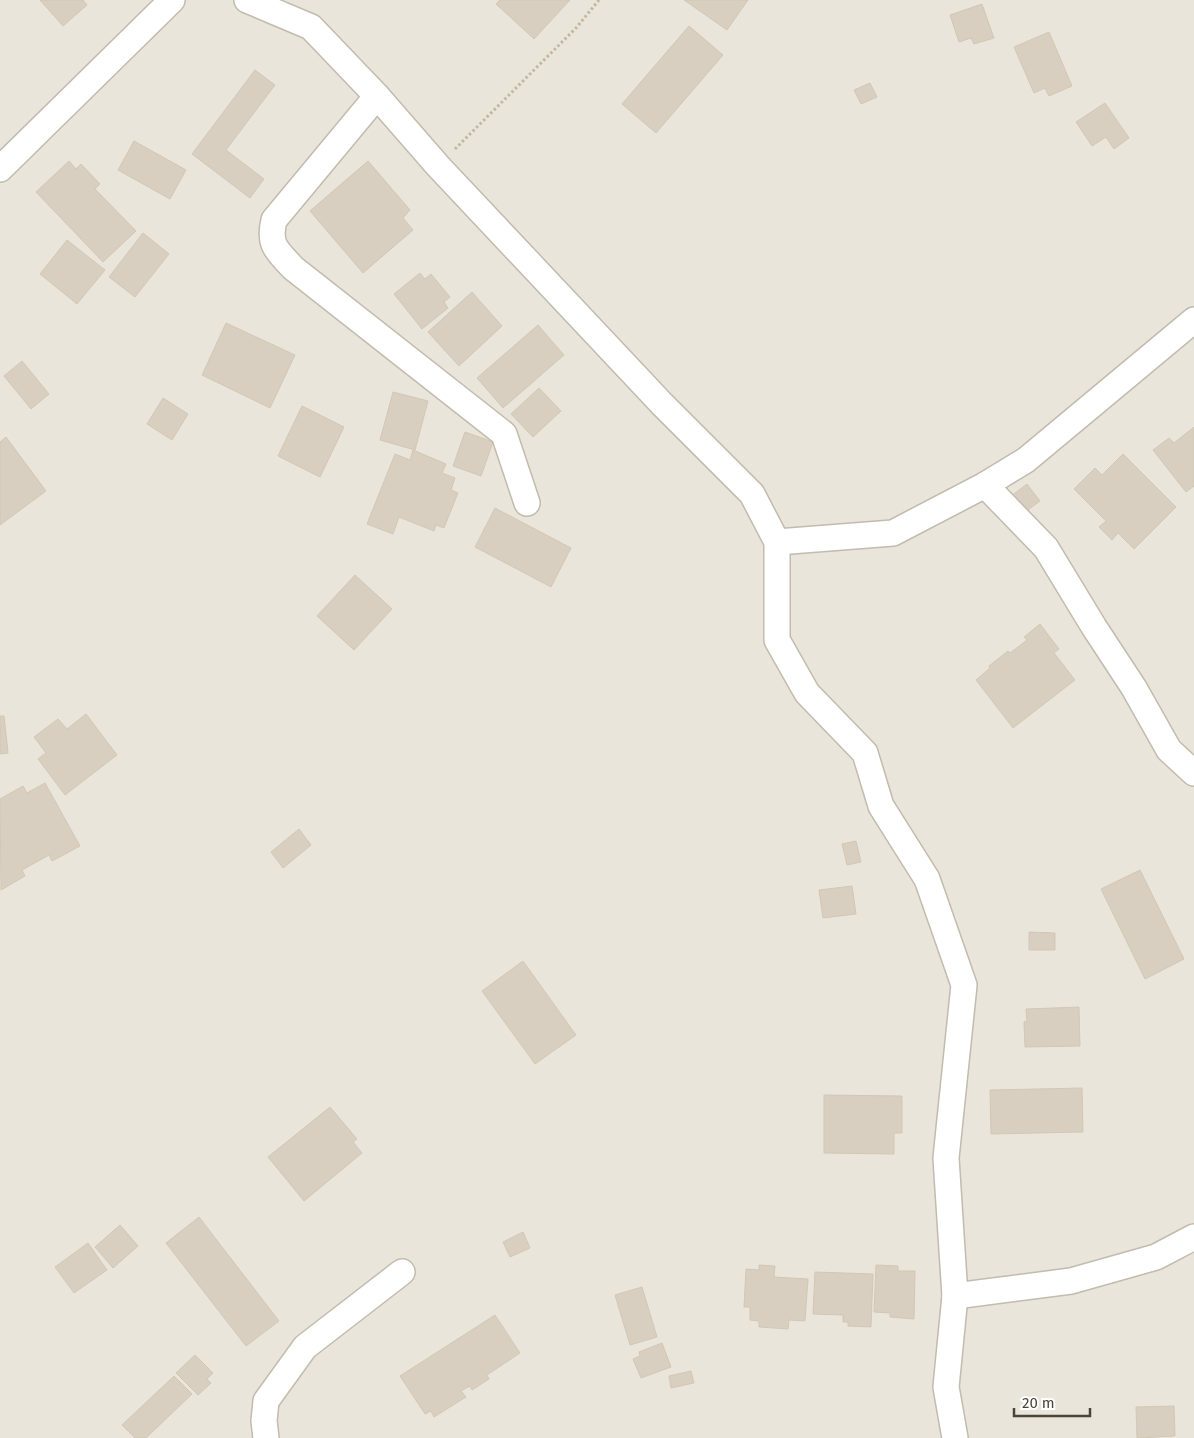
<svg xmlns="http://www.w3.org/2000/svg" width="1194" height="1438" viewBox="0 0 1194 1438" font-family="'Fira Sans',sans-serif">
<rect width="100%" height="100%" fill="#f6f3ec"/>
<rect fill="#eae5da" x="0" y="0" width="1194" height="1438"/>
<g fill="#d8cfc1" stroke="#d3c7b4">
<path d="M40,0H83L87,5L63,26Z"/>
<path d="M500,0H570L534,39L496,4Z"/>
<path d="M684,0H748L727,30Z"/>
<path d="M982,4L994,38L974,44L971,38L959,42L950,15Z"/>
<path d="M689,26L723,55L656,133L622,104Z"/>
<path d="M1049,32L1072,86L1049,96L1045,88L1034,93L1014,47Z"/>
<path d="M255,70L275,85L226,150L264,179L250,198L192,154Z"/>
<path d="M870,83L877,97L861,104L854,90Z"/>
<path d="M1105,103L1129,138L1114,149L1106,137L1092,146L1076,122Z"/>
<path d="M134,141L186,170L170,199L118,170Z"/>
<path d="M69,161L76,169L81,164L100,184L95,189L136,231L103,262L36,192Z"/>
<path d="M368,161L410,210L403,218L413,230L363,273L310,211Z"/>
<path d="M143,233L169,254L135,297L109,277Z"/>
<path d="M67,240L105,270L77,304L40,274Z"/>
<path d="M420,273L425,279L431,274L450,297L444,302L448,308L422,329L394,294Z"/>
<path d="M472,292L502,326L459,366L428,332Z"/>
<path d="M226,323L295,355L270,408L202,375Z"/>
<path d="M538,325L564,355L503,408L477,378Z"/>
<path d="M22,361L49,394L31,409L4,376Z"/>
<path d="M539,388L561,411L533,437L511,414Z"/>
<path d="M393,392L428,401L415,450L380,440Z"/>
<path d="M163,398L188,414L172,440L147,424Z"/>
<path d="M302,406L344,427L320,477L278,456Z"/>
<path d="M1194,427V486L1186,492L1153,450L1169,438L1174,443Z"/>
<path d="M465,432L493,442L481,476L453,466Z"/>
<path d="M6,437L46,491L0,525V442Z"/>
<path d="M413,450L446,464L442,473L455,478L451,490L458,493L444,528L436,525L434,531L399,517L393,534L367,524L395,454L410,460Z"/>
<path d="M1123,454L1176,507L1134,549L1118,533L1112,540L1099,527L1106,521L1074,489L1095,468L1102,475Z"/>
<path d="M1027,484L1040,501L1024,513L1011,496Z"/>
<path d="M495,508L571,548L551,587L475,547Z"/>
<path d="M355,575L392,609L354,650L317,616Z"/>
<path d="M1040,624L1059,649L1054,653L1075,680L1013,728L976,680L990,668L989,666L1008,651L1010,653L1027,640L1024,637Z"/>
<path d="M86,714L117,755L65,795L38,759L46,753L34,737L58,719L67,729Z"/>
<path d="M0,716H4L8,753L0,754Z"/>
<path d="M45,783L80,846L52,861L49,855L22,870L25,876L1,890L0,799L23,786L27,793Z"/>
<path d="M299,829L311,845L283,868L271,852Z"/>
<path d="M856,841L861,862L847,865L842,844Z"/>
<path d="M1140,870L1184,959L1145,979L1101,889Z"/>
<path d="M852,886L856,914L823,918L819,890Z"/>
<path d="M1029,932L1055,933V950H1029Z"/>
<path d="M523,961L576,1035L535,1064L482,991Z"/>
<path d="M1079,1007L1080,1046L1025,1047L1024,1022L1027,1021L1026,1009Z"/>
<path d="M1082,1088L1083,1132L991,1134L990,1090Z"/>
<path d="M824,1095L902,1096V1133H894V1154L824,1153Z"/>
<path d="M330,1107L357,1139L353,1142L362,1153L304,1201L268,1157Z"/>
<path d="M199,1217L279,1321L246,1346L166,1243Z"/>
<path d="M120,1225L138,1246L113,1268L95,1247Z"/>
<path d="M523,1232L530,1248L510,1257L503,1242Z"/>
<path d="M88,1243L107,1270L74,1293L55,1267Z"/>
<path d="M759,1265L775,1266L774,1277L808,1279L805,1321L789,1320L788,1329L759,1327V1321L750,1320V1307H744L746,1269L759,1270Z"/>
<path d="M876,1265L898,1266V1271H915L914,1319L890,1317V1313L874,1312Z"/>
<path d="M815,1272L873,1274L871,1327L848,1326V1322H843V1315L813,1314Z"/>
<path d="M642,1287L657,1337L630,1345L615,1295Z"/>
<path d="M495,1315L520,1353L487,1375L489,1379L472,1390L470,1386L461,1391L466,1397L434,1417L431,1411L425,1414L400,1376Z"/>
<path d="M662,1343L671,1367L641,1378L633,1359L640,1356L639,1352Z"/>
<path d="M195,1355L213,1373L207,1379L211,1383L198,1395L176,1373Z"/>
<path d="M691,1371L694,1383L671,1388L669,1376Z"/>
<path d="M174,1376L192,1394L146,1438H135L122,1425Z"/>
<path d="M1174,1406L1175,1436L1137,1438L1136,1407Z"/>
</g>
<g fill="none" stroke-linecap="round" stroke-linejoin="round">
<defs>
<g id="minor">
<path d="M247,0L311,27L377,96L438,166L662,404L752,494L777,542V640L807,693L865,753L881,806L927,879L964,985L946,1158L955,1296L946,1387L955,1438"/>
<path d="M377,96L274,220C268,246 277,250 293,268L504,434L527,503"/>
<path d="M0,169L172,0"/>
<path d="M985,485L1046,548L1094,627L1134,688L1169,750L1194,773"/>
<path d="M777,542L893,533L985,485L1026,460L1194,320"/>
<path d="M955,1296L1071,1281L1156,1257L1194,1237"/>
<path d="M266,1438L264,1421L266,1401L305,1347L402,1272"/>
</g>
</defs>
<use href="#minor" stroke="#c2bbae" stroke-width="28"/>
<path stroke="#c4b79f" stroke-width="3" stroke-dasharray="2.5 2.5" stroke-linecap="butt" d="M455,149L576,28L599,0"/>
<use href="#minor" stroke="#fff" stroke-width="25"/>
</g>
<path d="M1014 1408v8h76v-8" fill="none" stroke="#4b4439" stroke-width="2.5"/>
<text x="1022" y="1408" font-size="15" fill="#4b4439" stroke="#ffffff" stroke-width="4" paint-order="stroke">20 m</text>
</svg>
